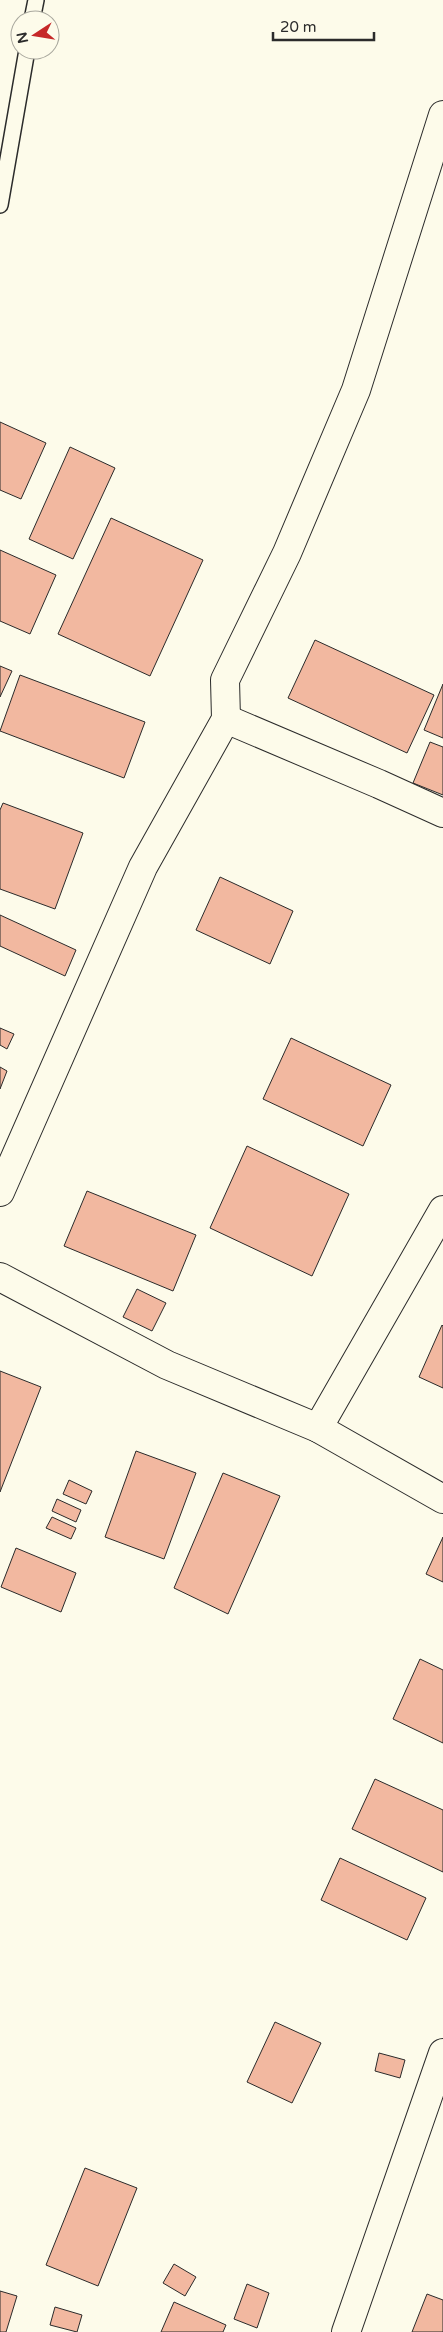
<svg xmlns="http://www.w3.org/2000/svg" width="443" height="2332" viewBox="0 0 443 2332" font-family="'Varela Round',sans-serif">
<rect width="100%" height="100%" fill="#fdfbea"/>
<g fill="#f2b8a0" stroke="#2b2b2b">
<path d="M0,422L46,443L21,499L0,490Z"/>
<path d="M70,447L115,468L73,559L29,539Z"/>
<path d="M111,518L203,560L150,676L58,634Z"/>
<path d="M0,550L56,575L30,634L0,621Z"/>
<path d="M315,640L434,695L407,753L288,698Z"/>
<path d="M0,666L12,671L0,697Z"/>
<path d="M20,675L145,722L124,778L0,731Z"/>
<path d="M443,684V738L424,730Z"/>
<path d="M430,742L443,747V795L413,783Z"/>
<path d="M3,803L83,833L55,909L0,889V810Z"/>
<path d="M220,877L293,911L270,964L196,930Z"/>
<path d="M0,915L76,950L65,976L0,946Z"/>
<path d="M0,1028L14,1034L7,1049L0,1045Z"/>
<path d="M291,1038L391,1085L363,1146L263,1099Z"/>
<path d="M0,1067L7,1071L0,1089Z"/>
<path d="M247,1146L349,1194L312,1276L210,1228Z"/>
<path d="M87,1191L196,1235L173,1291L64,1246Z"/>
<path d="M137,1289L166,1303L152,1331L123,1317Z"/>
<path d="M442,1325L443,1326V1388L419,1377Z"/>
<path d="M0,1371L41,1387L0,1492Z"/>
<path d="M136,1451L196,1473L164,1559L105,1537Z"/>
<path d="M223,1473L280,1496L228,1614L174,1588Z"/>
<path d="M69,1480L92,1491L86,1504L63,1494Z"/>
<path d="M57,1499L81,1510L76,1522L52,1511Z"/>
<path d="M52,1517L76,1528L71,1539L46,1528Z"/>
<path d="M443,1537V1582L426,1574Z"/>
<path d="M16,1548L76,1573L61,1612L1,1587Z"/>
<path d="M420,1659L443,1670V1743L393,1719Z"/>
<path d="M375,1779L443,1810V1872L352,1829Z"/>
<path d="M340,1858L426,1898L407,1940L321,1900Z"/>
<path d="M275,2022L321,2043L292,2103L247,2082Z"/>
<path d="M379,2053L405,2060L400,2078L375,2071Z"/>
<path d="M85,2168L137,2188L98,2286L46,2265Z"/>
<path d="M174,2264L196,2277L185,2296L163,2283Z"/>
<path d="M247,2284L269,2293L257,2328L234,2319Z"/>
<path d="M0,2291L17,2296L6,2332H0Z"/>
<path d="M427,2294L443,2300V2332H412Z"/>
<path d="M174,2302L226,2325L223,2332H161Z"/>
<path d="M55,2307L82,2315L77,2332L50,2325Z"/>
</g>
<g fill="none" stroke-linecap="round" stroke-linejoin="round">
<defs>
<g id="lane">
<path d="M32,20L36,0"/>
<path d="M0,205L27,50"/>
</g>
<g id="street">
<path d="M226,719L379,784L443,813"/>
<path d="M0,1192L143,867L226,719L225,680L287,553L356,390L443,115"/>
<path d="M0,1277L167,1365L318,1428L443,1499"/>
<path d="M318,1428L443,1210"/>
<path d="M346,2332L443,2053"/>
</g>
</defs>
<use href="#lane" stroke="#2b2b2b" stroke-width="18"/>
<use href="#street" stroke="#2b2b2b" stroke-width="30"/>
<use href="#lane" stroke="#fdfbea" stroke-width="15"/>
<use href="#street" stroke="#fdfbea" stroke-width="28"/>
</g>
<g transform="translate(35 35) rotate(258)"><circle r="24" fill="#fdfbea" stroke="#a9a89e"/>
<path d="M0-4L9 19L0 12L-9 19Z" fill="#c62828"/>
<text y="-8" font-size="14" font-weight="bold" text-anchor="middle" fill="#2b2b2b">N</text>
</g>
<path d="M273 32v8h101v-8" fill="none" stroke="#2b2b2b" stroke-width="2.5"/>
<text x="280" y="32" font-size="15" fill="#2b2b2b" stroke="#fdfbea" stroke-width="4" paint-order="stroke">20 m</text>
</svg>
